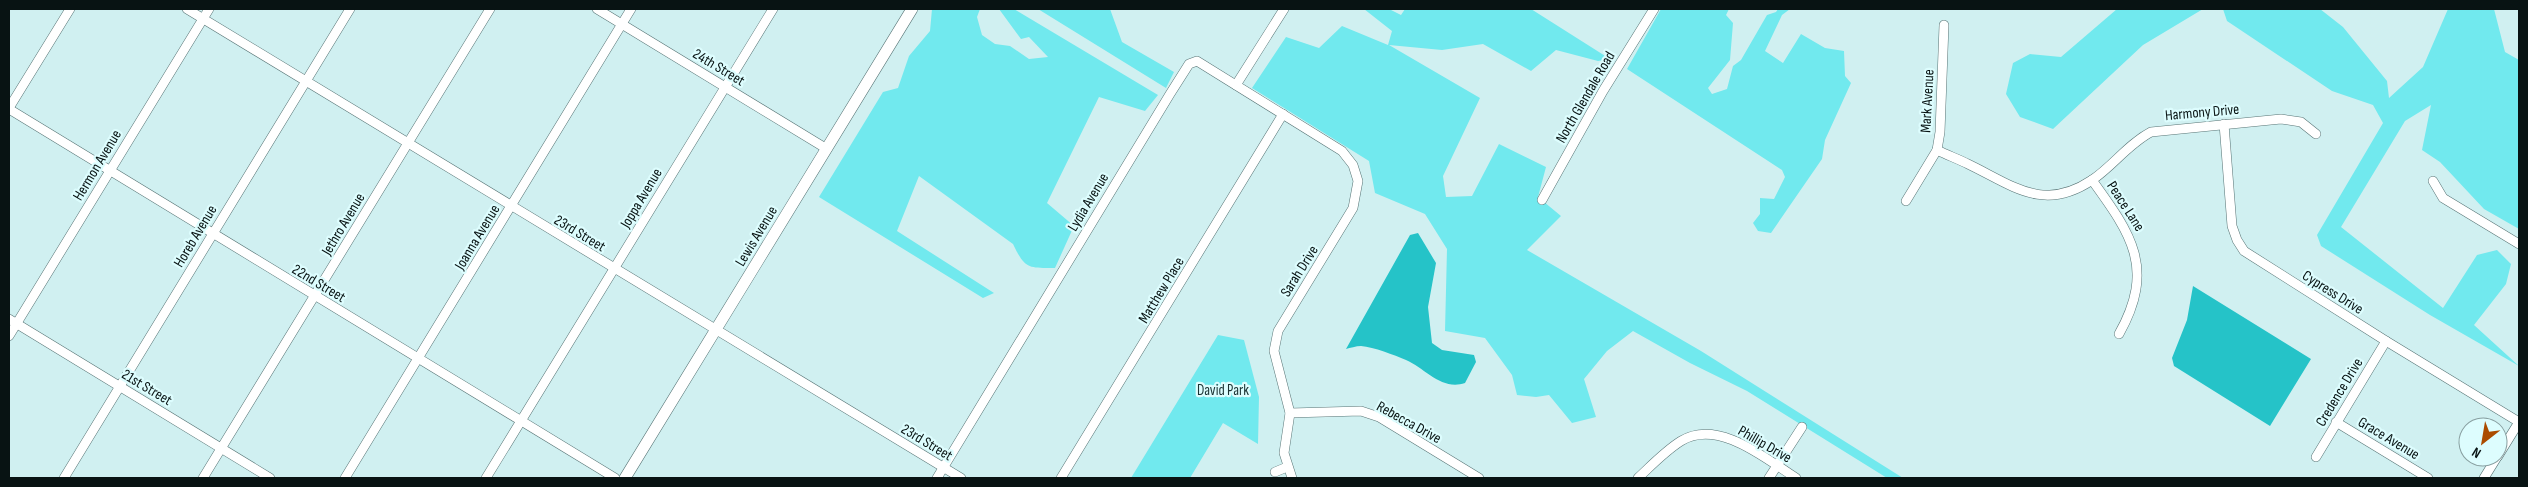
<svg xmlns="http://www.w3.org/2000/svg" width="2528" height="487" viewBox="0 0 2528 487" font-family="'Sofia Sans Condensed',sans-serif">
<rect width="100%" height="100%" fill="#d0f0f1"/>
<g fill="#71e9ee">
<path d="M932,9H980L977,17L982,35L995,44L1010,46L1029,59L1048,57L1029,37L1021,39L999,9H1014L1158,95L1145,111L1099,97L1047,203L1074,226L1055,268C1028,268 1025,269 1013,244L919,176L897,231L994,293L983,298L819,197L883,92L898,88L909,56L930,31Z"/>
<path d="M1038,9H1110L1122,42L1174,72L1166,88Z"/>
<path d="M1364,9H1389L1401,15L1405,9H1531L1610,59L1598,61L1556,50L1531,71L1483,44L1442,50L1389,45L1480,98L1443,176L1446,197L1472,196L1499,144L1546,167L1538,197L1561,216L1527,250L1701,351L1903,478H1887L1747,391L1690,363L1633,331L1607,351L1584,379L1596,417L1572,423L1549,395L1536,397L1517,395L1512,375L1485,338L1445,331L1447,249L1425,214L1375,193L1369,161L1252,88L1286,37L1319,48L1342,26L1388,45L1392,31Z"/>
<path d="M1661,9H1729L1726,15L1733,23L1730,60L1708,88L1712,94L1727,89L1733,66L1741,60L1767,15L1776,12L1778,9H1790L1782,15L1765,51L1783,63L1801,34L1825,48L1844,51L1845,76L1851,83L1825,140L1822,159L1771,233L1758,231L1753,223L1760,214V198L1774,199L1785,177L1782,170L1627,69Z"/>
<path d="M2117,9H2203L2143,45L2053,129L2020,117L2006,94L2013,63L2030,54L2061,57Z"/>
<path d="M2223,9H2320L2343,27L2387,81L2389,98L2423,67L2448,9H2494L2505,52L2519,60V229L2484,209L2440,162L2422,150L2431,105L2405,121L2341,227L2443,308L2477,255L2497,250L2511,264L2506,284L2474,325L2519,366L2430,315L2321,246L2317,235L2383,123L2373,105L2332,91L2227,21Z"/>
<path d="M1218,335L1244,340L1259,397L1258,444L1223,423L1190,478H1131Z"/>
</g>
<g fill="#25c3c8">
<path d="M1418,233L1436,263L1428,307L1432,343L1442,350L1474,355L1476,362L1465,383C1442,391 1426,369 1406,360C1394,355 1374,347 1361,346C1356,346 1350,348 1346,349L1410,235Z"/>
<path d="M2193,286L2311,359L2270,426L2174,366L2172,358L2187,320Z"/>
</g>
<g fill="none" stroke-linecap="round" stroke-linejoin="round">
<defs>
<g id="minor">
<path d="M187,9L961,478"/>
<path d="M597,9L827,149"/>
<path d="M1236,85L1284,9"/>
<path d="M9,108L70,9"/>
<path d="M9,109L615,478"/>
<path d="M2224,124L2232,226L2237,240L2244,251L2386,341L2519,422"/>
<path d="M1937,150C1947,155 1958,159 1968,164C2012,185 2043,213 2092,180C2113,166 2128,144 2151,132L2281,119L2301,122L2316,134"/>
<path d="M2092,180C2131,234 2156,268 2119,334"/>
<path d="M2433,181L2443,198L2519,244"/>
<path d="M1542,200L1603,91L1654,9"/>
<path d="M1906,201L1937,150L1940,132L1944,25"/>
<path d="M9,319L270,478"/>
<path d="M9,336L209,9"/>
<path d="M1290,413L1361,411L1379,417L1479,478"/>
<path d="M2336,422L2428,478"/>
<path d="M2498,456L2519,422"/>
<path d="M2316,457L2386,341"/>
<path d="M1275,472L1287,467"/>
<path d="M64,478L350,9"/>
<path d="M203,478L490,9"/>
<path d="M345,478L631,9"/>
<path d="M486,478L773,9"/>
<path d="M937,478L1170,94L1189,64L1197,61L1342,151L1353,165L1358,181L1353,208L1278,331L1274,351L1290,413L1284,453L1292,478"/>
<path d="M1061,478L1283,114"/>
<path d="M1638,478C1652,465 1665,451 1681,441C1718,418 1766,459 1796,478"/>
<path d="M1769,478L1802,427"/>
<path d="M2484,478L2497,457"/>
</g>
<path id="major" d="M625,478L912,9"/>
</defs>
<use href="#minor" stroke="#587576" stroke-width="10"/>
<use href="#major" stroke="#587576" stroke-width="12"/>
<use href="#minor" stroke="#fff" stroke-width="9"/>
<use href="#major" stroke="#fff" stroke-width="11"/>
</g>
<g text-anchor="middle" stroke-width="4.5" stroke-linejoin="round" paint-order="stroke">
<g font-size="15" fill="#081313" stroke="#ddfdfe">
<text transform="translate(719 67) rotate(31)" y="5">24th Street</text>
<text transform="translate(1585 97) rotate(-60)" y="5">North Glendale Road</text>
<text transform="translate(1927 101) rotate(-87)" y="5">Mark Avenue</text>
<text transform="translate(2202 112) rotate(-5)" y="5">Harmony Drive</text>
<text transform="translate(97 165) rotate(-59)" y="5">Hermon Avenue</text>
<text transform="translate(641 198) rotate(-59)" y="5">Joppa Avenue</text>
<text transform="translate(1088 202) rotate(-59)" y="5">Lydia Avenue</text>
<text transform="translate(2126 206) rotate(57)" y="5">Peace Lane</text>
<text transform="translate(343 224) rotate(-59)" y="5">Jethro Avenue</text>
<text transform="translate(580 233) rotate(31)" y="5">23rd Street</text>
<text transform="translate(195 236) rotate(-59)" y="5">Horeb Avenue</text>
<text transform="translate(756 236) rotate(-59)" y="5">Lewis Avenue</text>
<text transform="translate(477 237) rotate(-59)" y="5">Joanna Avenue</text>
<text transform="translate(1299 271) rotate(-58)" y="5">Sarah Drive</text>
<text transform="translate(319 283) rotate(31)" y="5">22nd Street</text>
<text transform="translate(1161 290) rotate(-59)" y="5">Matthew Place</text>
<text transform="translate(2333 292) rotate(32)" y="5">Cypress Drive</text>
<text transform="translate(147 387) rotate(31)" y="5">21st Street</text>
<text transform="translate(2339 392) rotate(-59)" y="5">Credence Drive</text>
<text transform="translate(1409 422) rotate(29)" y="5">Rebecca Drive</text>
<text transform="translate(2389 438) rotate(31)" y="5">Grace Avenue</text>
<text transform="translate(927 442) rotate(31)" y="5">23rd Street</text>
<text transform="translate(1765 444) rotate(30)" y="5">Phillip Drive</text>
</g>
<g font-size="15" fill="#1a3233" stroke="#ddfdfe">
<text x="1223" y="395">David Park</text>
</g>
</g>
<rect width="2528" height="487" fill="none" stroke="#081313" stroke-width="20"/>
<g transform="translate(2483 442) rotate(211)"><circle r="24" fill="#ddfdfe" stroke="#889fa0"/>
<path d="M0-4L9 19L0 12L-9 19Z" fill="#ab4c00"/>
<text y="-8" font-size="14" font-weight="bold" text-anchor="middle" fill="#081313">N</text>
</g>
</svg>
